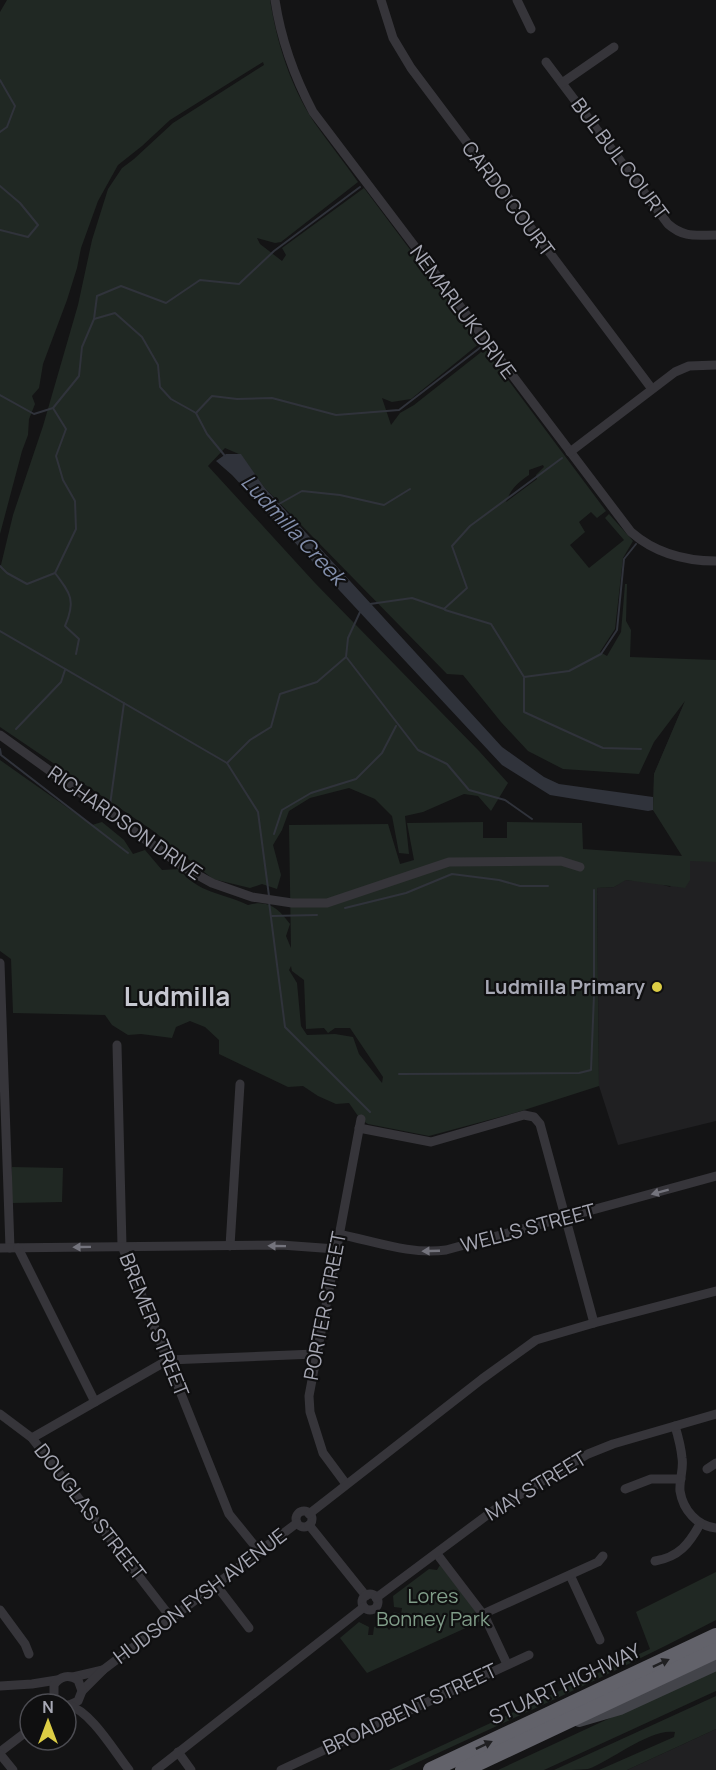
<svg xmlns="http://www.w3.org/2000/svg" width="716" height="1770" viewBox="0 0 716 1770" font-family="Manrope,sans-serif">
<rect width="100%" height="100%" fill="#141415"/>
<g fill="#202022">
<path d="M686,699H716V1121L618,1145L599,1086L597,888L614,887L625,880L654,882L670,887L690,862L653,810L654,774Z"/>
<path d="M716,1729V1770H627Z"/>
</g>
<g fill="#202823" fill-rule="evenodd">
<path d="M7,0H270C277,43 290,85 314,122C328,142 344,162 358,182L281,242L275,243L257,238L260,244L282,261L286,255L282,248L364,188L480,343L411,399L392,402L382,398L391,425L400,413L414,405L485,349L606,511L597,518L591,512L579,522L585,532L570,545L589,568L624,540L605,518L609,514L633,541L623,558L615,629L600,652L607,656L621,632L625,584H627L626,621L631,630L630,657L716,660V862L690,861V880L685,888L626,880L614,887L597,888L599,1086L518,1112L429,1136L368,1124L360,1119L349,1103L336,1104L318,1096L303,1086L288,1087L219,1054V1040L205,1027L190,1021L176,1027L172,1038L141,1034L128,1035L112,1025L105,1015L13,1013L11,959L0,951V760L92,825L102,822L124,840L133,854L145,850L162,870L179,869C199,894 221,892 248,905C269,899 279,909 290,924L286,936L291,948L289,825L388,824L400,864L414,860L407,823L483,822V838H507V822L582,823L583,849L682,856L653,810L654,774L685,701L654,742L639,774L563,769L528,751L501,722L463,675L447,674L264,487L241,455L225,448L208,466L315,583L479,751L508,783L491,811L478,796L464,794L423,812L405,816L409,854L399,853L392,816L375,799L349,788L310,798L289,811L282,830L273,845L281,875L277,889L262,884L250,888L213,879L152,830L0,727V569L13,515L43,426L78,305L92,240L108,189L122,168L134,159L173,123L264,65L263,62L170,120L142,146L118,165L98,201L81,248L77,268L67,300L43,364L39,388L32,396L35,404L29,419L28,435L22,451L0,534V12ZM543,465L544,467L536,475L537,479L506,502C510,490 518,482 529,475V470ZM291,966L292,971L304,980L306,1029L324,1028L328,1033L335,1028H350L383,1077L382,1083L359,1054L353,1037L335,1034L307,1035L301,1026L297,983L289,970Z"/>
<path d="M12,1167L63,1168L62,1202L12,1203Z"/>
<path d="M440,1565L471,1604L481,1621L367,1673L340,1638L359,1622L369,1627L368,1635H373L374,1627L384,1624L389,1630L392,1627L387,1622L394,1612L401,1614L402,1608L394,1607L393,1596L429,1569L437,1570Z"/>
<path d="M716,1572V1620C613,1674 507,1721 401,1770H389L650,1649L636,1612Z"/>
<path d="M716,1669V1691L705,1696L544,1770H498Z"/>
<path d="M716,1696V1729L627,1770H599L674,1737L675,1732C650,1728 611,1761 588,1769C579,1770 564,1770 554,1770Z"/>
</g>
<path fill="#30333b" d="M226,454H241L264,487L502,747L544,777L559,784L653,797V810L648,811L550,795L502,765L232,475L216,461Z"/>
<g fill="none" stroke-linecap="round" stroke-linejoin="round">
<g stroke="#30333b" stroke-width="2">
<path d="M0,80L15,106L7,127L0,132"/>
<path d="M0,186L20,203L38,225L28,237L0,230"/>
<path d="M94,319L97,296L121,286L166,303L200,280L239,284L274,251L360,187"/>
<path d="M0,395L34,414L53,408L79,376L82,347L94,319L115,313L142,337L158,365L160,387L171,399L196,413L207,434L225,456"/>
<path d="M196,413L212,396L237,399L272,398L336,415L399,410L481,347"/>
<path d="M279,504L302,491L340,495L384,505L410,489"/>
<path d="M0,566L7,573L27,584L55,573L76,529L75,501L63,480L56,456L66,429L53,408"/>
<path d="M55,573C71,594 76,601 65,626L79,639L76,654"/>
<path d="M370,604L412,598L444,609L467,588L452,546L470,526L562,458"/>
<path d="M445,610L491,624L524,677L569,671L601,654L617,630L624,559L636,544"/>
<path d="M0,631L227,763L258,812L269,896"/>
<path d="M347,658L418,750L447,764L469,790L505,800L532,819"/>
<path d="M524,678V712L603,748L641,749"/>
<path d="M16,729L61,682L65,670"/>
<path d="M0,749L1,755L128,853"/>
<path d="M227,763L250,740L271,727L280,694L317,682L346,657L348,638L360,612"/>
<path d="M110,805L124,703"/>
<path d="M274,834L282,810L311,793L356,779L382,753L396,726"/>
<path d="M269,902L285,1027L370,1112"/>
<path d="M345,908L406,893L452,874L499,880L520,886H548"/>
<path d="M272,916L317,915"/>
<path d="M399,1074L579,1073L591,1070L594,995V890"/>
</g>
<g stroke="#36353a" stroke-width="9">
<path d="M275,0C281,40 294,76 313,112L631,532C655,553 684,561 716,561"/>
<path d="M381,0L393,38L411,68L652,389"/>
<path d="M517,0L531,29"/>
<path d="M546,62L668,224C684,238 695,235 716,235"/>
<path d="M562,83L614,47"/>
<path d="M570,452L675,372L689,366L716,365"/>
<path d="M0,735L185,868L212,883L252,897L292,903H327L449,862L561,861L580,867"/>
<path d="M0,963L10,1248"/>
<path d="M117,1045L122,1246L229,1514L259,1551"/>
<path d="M359,1128L431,1142L524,1115L534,1117L540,1124L594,1323"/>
<path d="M338,1234C374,1241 410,1255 446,1250L716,1176"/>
<path d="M230,1246L240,1084"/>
<path d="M0,1248L281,1245L336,1249"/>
<path d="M18,1248L95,1402"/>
<path d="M0,1414L32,1438L172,1619"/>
<path d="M675,1426C678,1436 681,1447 682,1458C684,1469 679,1480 680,1491C683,1510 697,1526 716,1528"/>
<path d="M32,1438L168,1360L315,1354"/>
<path d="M707,1469L716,1463"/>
<path d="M346,1484L323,1453L310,1412L309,1396L361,1119"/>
<path d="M625,1489L651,1479H681"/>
<circle cx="304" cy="1519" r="8"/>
<path d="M309,1514L482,1379L536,1340L594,1323L716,1291"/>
<path d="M309,1525L366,1596"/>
<path d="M437,1554L485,1617L507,1664"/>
<path d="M655,1561C679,1557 689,1544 700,1524"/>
<path d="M570,1575L600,1640"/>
<path d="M216,1585L249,1628"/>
<circle cx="370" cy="1602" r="8"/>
<path d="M376,1598L494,1510L588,1454L613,1444L716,1414"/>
<path d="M0,1610L25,1644L29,1654"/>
<path d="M483,1614L598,1562L603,1556"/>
<path d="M73,1677L103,1670"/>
<path d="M0,1686L32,1684L57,1680"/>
<path d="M82,1691L103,1670L297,1523"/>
<path d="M62,1704L54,1697V1685C60,1676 69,1674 78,1680L82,1691L78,1701L69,1705"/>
<path d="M68,1705C91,1711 114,1751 129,1770"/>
<path d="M0,1752L30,1729"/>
<path d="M178,1752L191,1770"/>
<path d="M0,1754L13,1770"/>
<path d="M156,1770L364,1607"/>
<path d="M281,1770L529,1655"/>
</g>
<path stroke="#43444a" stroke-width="12" d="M579,1721L620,1709L716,1665"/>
<g stroke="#62626a" stroke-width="16">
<path d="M431,1770L716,1636"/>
<path d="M463,1770L716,1651"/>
</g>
</g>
<defs><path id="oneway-solid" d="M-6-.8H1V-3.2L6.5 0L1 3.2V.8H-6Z" transform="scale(1.5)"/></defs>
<g fill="#74747d">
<use href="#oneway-solid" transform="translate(660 1192) rotate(165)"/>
<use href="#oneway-solid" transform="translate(277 1246) rotate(-179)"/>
<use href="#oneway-solid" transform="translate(82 1247) rotate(179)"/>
<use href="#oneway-solid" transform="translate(431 1251) rotate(178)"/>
</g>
<g fill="#202022">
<use href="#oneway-solid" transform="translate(661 1663) rotate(-25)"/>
<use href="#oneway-solid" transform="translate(484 1745) rotate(-25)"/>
</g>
<circle fill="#dccd45" stroke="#0f0f10" stroke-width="2" cx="657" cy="987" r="6"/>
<g text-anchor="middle" stroke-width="4.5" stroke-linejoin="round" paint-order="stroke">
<g font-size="20" fill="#a7a8b4" stroke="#0f0f10">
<text transform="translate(620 159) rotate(53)" y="7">BUL BUL COURT</text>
<text transform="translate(508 199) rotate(53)" y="7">CARDO COURT</text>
<text transform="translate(463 312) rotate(53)" y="7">NEMARLUK DRIVE</text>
<text transform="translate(125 823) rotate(35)" y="7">RICHARDSON DRIVE</text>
<text transform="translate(528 1228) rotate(-15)" y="7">WELLS STREET</text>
<text transform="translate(325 1306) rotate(-79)" y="7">PORTER STREET</text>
<text transform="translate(154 1325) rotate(68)" y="7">BREMER STREET</text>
<text transform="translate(536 1486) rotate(-31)" y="7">MAY STREET</text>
<text transform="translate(90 1512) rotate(52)" y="7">DOUGLAS STREET</text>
<text transform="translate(200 1596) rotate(-37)" y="7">HUDSON FYSH AVENUE</text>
<text transform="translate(565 1684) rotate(-25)" y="7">STUART HIGHWAY</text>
<text transform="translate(410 1709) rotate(-25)" y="7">BROADBENT STREET</text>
</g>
<g font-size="20" font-weight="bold" fill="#a7a8b4" stroke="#0f0f10" text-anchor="end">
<text x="645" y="994">Ludmilla Primary</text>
</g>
<g font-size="20" fill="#809d89" stroke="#0f0f10">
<text x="433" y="1603">Lores<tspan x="433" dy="23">Bonney Park</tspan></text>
</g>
<g font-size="21" font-style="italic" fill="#828eab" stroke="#0f0f10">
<text transform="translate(293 530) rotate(47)" y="7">Ludmilla Creek</text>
</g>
<g font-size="26" font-weight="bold" fill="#c7c8d1" stroke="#0f0f10">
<text x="177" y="1006">Ludmilla</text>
</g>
</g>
<g transform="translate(48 1722)"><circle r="28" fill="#0f0f10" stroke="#4c4c52" stroke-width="1.5"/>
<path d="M0-4.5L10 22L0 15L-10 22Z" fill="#dccd45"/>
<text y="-9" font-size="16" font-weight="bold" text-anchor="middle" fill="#a7a8b4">N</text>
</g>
</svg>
